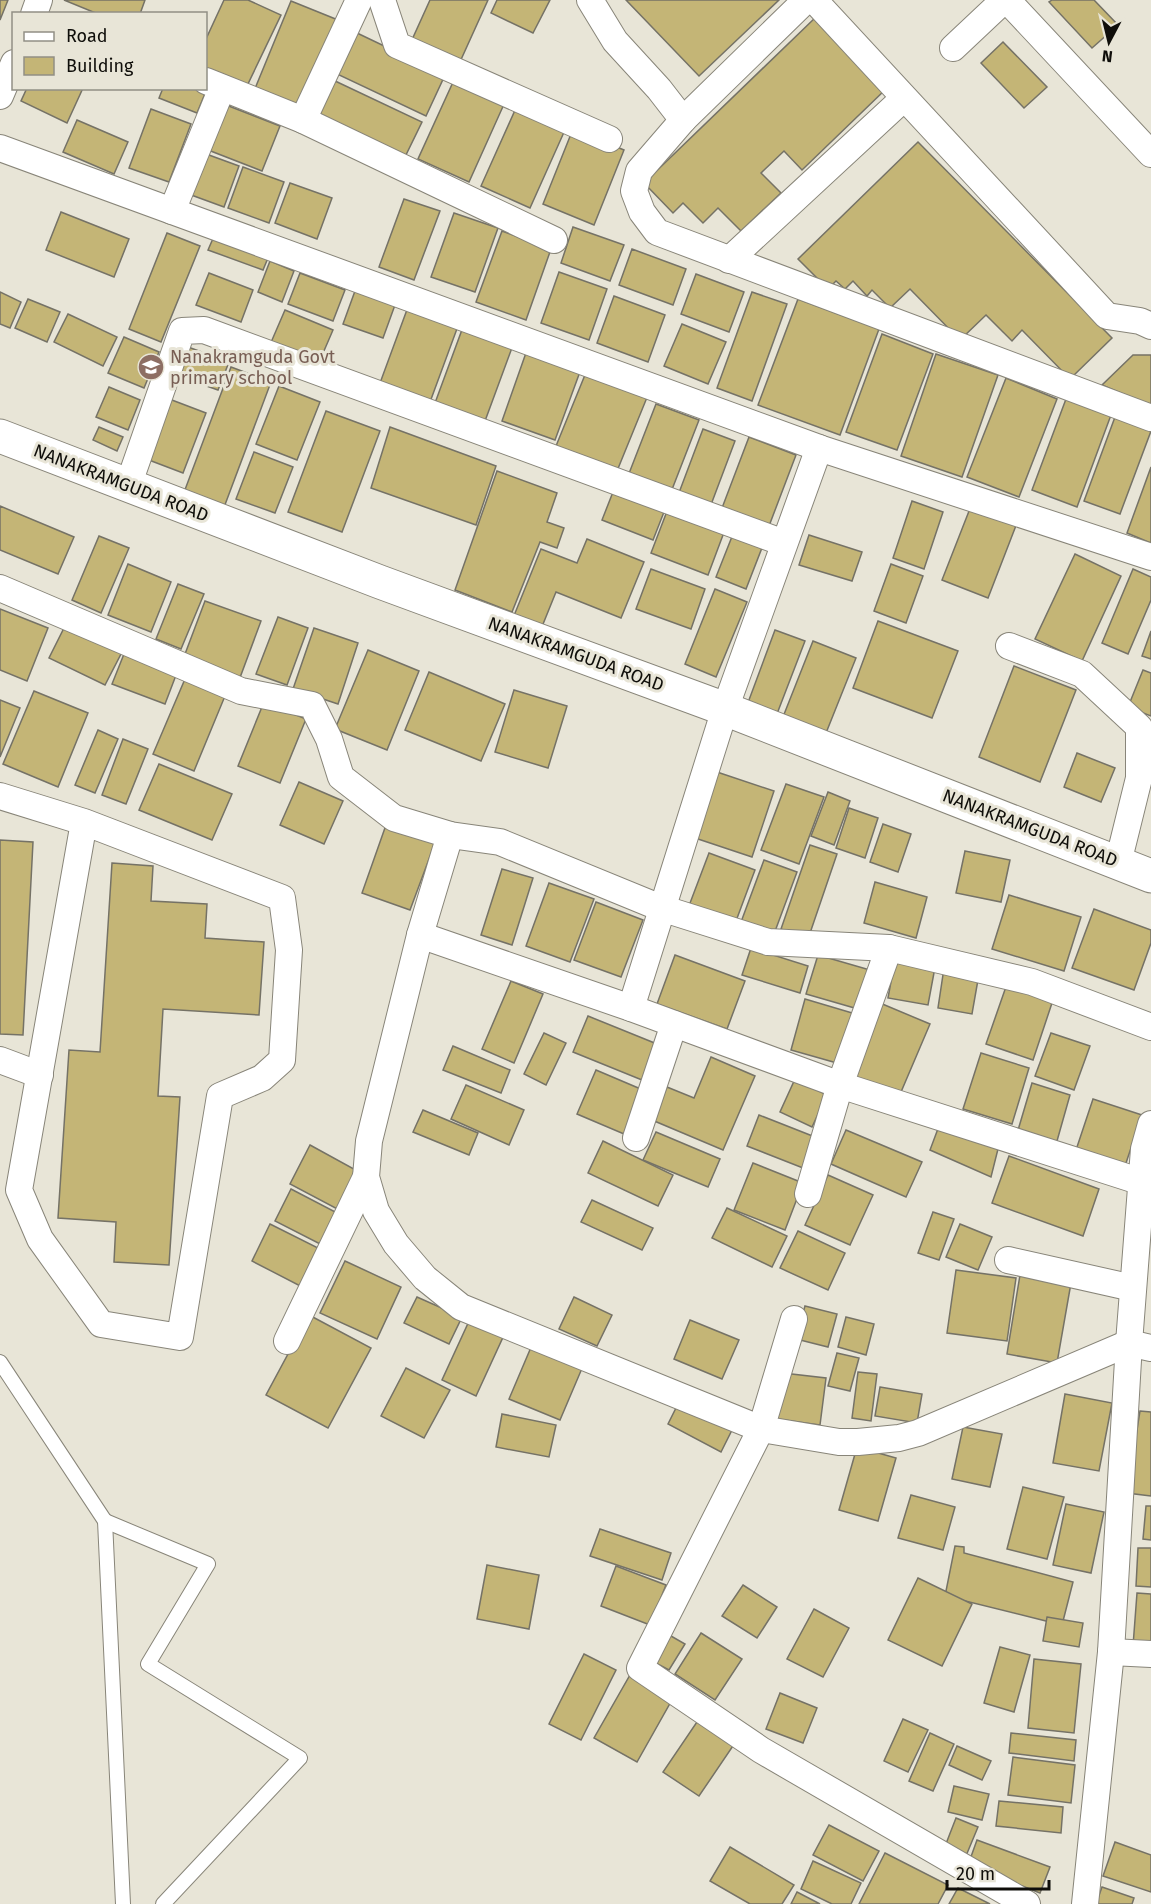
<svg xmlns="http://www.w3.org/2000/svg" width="1151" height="1904" viewBox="0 0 1151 1904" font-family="'Fira Sans',sans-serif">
<rect width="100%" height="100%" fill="#e8e5d7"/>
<g fill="#c4b576" stroke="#757266" stroke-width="1.5">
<path d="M0,0H8L0,20Z"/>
<path d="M64,0H145L140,14H98Z"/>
<path d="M224,0H248L281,15L246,88L206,68V39Z"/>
<path d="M430,0H488L459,64L411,42Z"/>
<path d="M497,0H550L533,33L491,13Z"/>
<path d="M626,0H779L699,76Z"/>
<path d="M1052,0H1094L1118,25L1092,48L1049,2Z"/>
<path d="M291,1L338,20L301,110L254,91Z"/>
<path d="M817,16L887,88L802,170L784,151L761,173L781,193L741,231L718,208L703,223L683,203L673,213L644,183Z"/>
<path d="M357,33L445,75L426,116L337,74Z"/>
<path d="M1003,42L1047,87L1024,108L981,63Z"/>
<path d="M333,80L422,122L402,163L314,122Z"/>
<path d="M454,80L505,102L469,182L418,159Z"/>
<path d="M209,84L197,113L159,98L163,88H206Z"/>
<path d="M27,88H83L67,123L21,101Z"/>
<path d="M221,103L280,126L262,171L203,148Z"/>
<path d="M516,108L565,130L530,208L481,186Z"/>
<path d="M151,109L191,124L169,182L129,168Z"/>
<path d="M77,120L128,142L114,174L63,152Z"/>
<path d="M573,129L624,150L594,225L543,204Z"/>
<path d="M918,142L1112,338L1070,379L1022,330L1012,341L986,315L960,340L910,289L890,308L872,290L867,296L853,281L845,289L836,281L828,289L798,259Z"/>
<path d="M198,151L239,166L224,207L183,192Z"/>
<path d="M243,167L284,182L269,223L228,208Z"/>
<path d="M290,183L332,198L317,239L275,223Z"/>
<path d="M404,199L440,211L414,280L379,267Z"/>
<path d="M61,212L129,239L114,277L46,250Z"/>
<path d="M454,213L498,228L475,292L431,277Z"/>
<path d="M573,227L624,245L610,281L561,263Z"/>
<path d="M502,231L551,249L526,320L476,302Z"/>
<path d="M167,233L200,246L161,342L129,329Z"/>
<path d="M215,234L270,253L263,270L208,250Z"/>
<path d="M632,249L686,269L673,305L619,285Z"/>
<path d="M270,261L294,271L282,302L258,292Z"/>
<path d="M559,272L607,289L589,340L541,323Z"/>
<path d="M209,273L253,290L241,322L196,305Z"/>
<path d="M300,273L345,290L333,321L288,304Z"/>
<path d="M696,274L744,292L729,332L681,314Z"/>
<path d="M355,291L395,305L383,338L343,324Z"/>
<path d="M0,292L21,302L10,328L0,324Z"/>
<path d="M752,292L787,304L752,401L717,388Z"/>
<path d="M614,296L665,315L648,362L597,343Z"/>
<path d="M28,299L60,312L47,342L15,328Z"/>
<path d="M798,299L879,329L840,435L758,405Z"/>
<path d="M408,307L458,326L430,402L380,383Z"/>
<path d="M285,310L333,330L317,367L269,347Z"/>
<path d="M68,314L117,337L103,366L54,342Z"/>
<path d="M682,324L726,342L708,384L664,366Z"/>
<path d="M463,327L513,345L485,421L435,403Z"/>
<path d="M882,334L933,354L897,450L846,432Z"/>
<path d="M124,337L159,352L144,388L108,373Z"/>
<path d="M188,347L229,362L218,390L178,376Z"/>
<path d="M527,350L581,369L555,440L502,421Z"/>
<path d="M936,354L998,375L962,477L901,456Z"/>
<path d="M1133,355H1151V406L1102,385Z"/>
<path d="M231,367L271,382L223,510L183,495Z"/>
<path d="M587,370L648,395L617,471L556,446Z"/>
<path d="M1006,378L1057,399L1019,497L967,477Z"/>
<path d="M279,386L320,402L297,460L256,444Z"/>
<path d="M109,387L140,400L128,430L96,417Z"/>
<path d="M164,397L206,413L183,473L141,457Z"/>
<path d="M1066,399L1111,415L1077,507L1032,490Z"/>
<path d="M656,404L699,420L671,492L628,476Z"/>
<path d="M326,411L380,431L342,532L288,512Z"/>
<path d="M1115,417L1151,431L1120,514L1084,501Z"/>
<path d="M99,427L123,437L117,451L93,440Z"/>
<path d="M390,427L496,466L476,525L371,488Z"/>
<path d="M703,429L735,441L709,510L677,498Z"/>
<path d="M749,437L796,455L769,526L722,508Z"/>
<path d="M254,452L293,467L275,513L236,499Z"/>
<path d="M1151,467V543L1127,533Z"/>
<path d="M497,471L557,493L547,522L564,528L557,548L540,542L512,612L455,590Z"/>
<path d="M613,492L664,512L653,540L602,520Z"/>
<path d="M912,501L943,512L924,569L893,558Z"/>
<path d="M0,506L74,537L58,574L0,550Z"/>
<path d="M669,506L726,527L708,575L651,553Z"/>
<path d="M971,506L1017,523L988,598L942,580Z"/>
<path d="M735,529L765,540L746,589L716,577Z"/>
<path d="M809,535L862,552L852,581L799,565Z"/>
<path d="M99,536L129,548L101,613L72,600Z"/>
<path d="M587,539L644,562L621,618L556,592L539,634L511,623L541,549L577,563Z"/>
<path d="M1075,554L1121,576L1082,661L1035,639Z"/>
<path d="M128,564L171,582L151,632L108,615Z"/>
<path d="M891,564L923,576L906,623L874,611Z"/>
<path d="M651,569L705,589L691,629L636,609Z"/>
<path d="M1133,569L1151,577V600L1128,654L1102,643Z"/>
<path d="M178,584L204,594L181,649L156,639Z"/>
<path d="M715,589L747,602L716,677L685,664Z"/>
<path d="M205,601L261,621L238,683L182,662Z"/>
<path d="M0,609L48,628L27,681L0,670Z"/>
<path d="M278,617L308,628L287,685L256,674Z"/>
<path d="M878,621L958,651L932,718L853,688Z"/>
<path d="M66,624L122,652L105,685L49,658Z"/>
<path d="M314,628L358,643L338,704L293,689Z"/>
<path d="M775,630L805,641L775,719L746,708Z"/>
<path d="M1151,631V659L1142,656Z"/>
<path d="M813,641L856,658L822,743L779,727Z"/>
<path d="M126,649L178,670L165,704L112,684Z"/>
<path d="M368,650L419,671L387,750L335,729Z"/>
<path d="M1014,666L1076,690L1040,782L979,757Z"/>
<path d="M1143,670L1151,673V716L1128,707Z"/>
<path d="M429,672L505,704L481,761L405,730Z"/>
<path d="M185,679L225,696L194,771L153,754Z"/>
<path d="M514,690L567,706L548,768L495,752Z"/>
<path d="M34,691L88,713L58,787L3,764Z"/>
<path d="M0,700L20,708L0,757Z"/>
<path d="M264,702L306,719L280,783L238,766Z"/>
<path d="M98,730L118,739L95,793L75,785Z"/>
<path d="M123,739L148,749L126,804L102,795Z"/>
<path d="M1077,753L1115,768L1101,802L1064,787Z"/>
<path d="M159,764L232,794L212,840L139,810Z"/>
<path d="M717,772L774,791L752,857L695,838Z"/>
<path d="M299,782L343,801L324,844L280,825Z"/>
<path d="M786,784L824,797L799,864L761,850Z"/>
<path d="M828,792L850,801L834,845L811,836Z"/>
<path d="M849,808L878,818L865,858L836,848Z"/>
<path d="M883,824L911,834L898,872L870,862Z"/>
<path d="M386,825L435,843L410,910L362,893Z"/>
<path d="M0,840L33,842L23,1035L0,1034Z"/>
<path d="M810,845L837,854L808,939L781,929Z"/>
<path d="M965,851L1010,860L1001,902L956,893Z"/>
<path d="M709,853L755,870L733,929L687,911Z"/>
<path d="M764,860L797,872L774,934L741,922Z"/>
<path d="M112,863L153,866L151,901L207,904L205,938L264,942L259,1015L163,1009L158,1096L180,1097L169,1265L114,1262L116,1222L58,1218L69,1050L100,1052Z"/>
<path d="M502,869L533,878L512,945L481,935Z"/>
<path d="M875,882L927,897L916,938L864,923Z"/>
<path d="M549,883L594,899L570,962L526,946Z"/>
<path d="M1009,895L1081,917L1064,971L992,949Z"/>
<path d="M596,902L643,920L621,977L574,960Z"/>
<path d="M1094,909L1151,930V943L1134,990L1072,968Z"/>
<path d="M751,948L808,966L800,993L742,975Z"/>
<path d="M896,954L936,962L928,1005L888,998Z"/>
<path d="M675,955L745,981L727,1029L657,1004Z"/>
<path d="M818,955L870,970L858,1009L806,994Z"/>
<path d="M944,968L979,974L972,1014L938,1008Z"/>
<path d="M511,981L543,994L514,1063L482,1049Z"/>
<path d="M1008,981L1054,997L1033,1060L986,1044Z"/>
<path d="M805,999L859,1015L844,1065L791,1050Z"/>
<path d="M880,1003L930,1024L898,1099L848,1077Z"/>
<path d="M588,1016L657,1044L642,1080L573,1052Z"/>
<path d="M544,1033L566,1043L546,1085L524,1074Z"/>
<path d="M1051,1033L1090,1046L1074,1090L1035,1076Z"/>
<path d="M453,1046L510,1070L501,1093L443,1070Z"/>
<path d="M981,1053L1029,1068L1012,1124L963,1109Z"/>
<path d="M711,1057L755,1076L723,1150L652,1120L667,1087L694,1098Z"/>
<path d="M596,1070L643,1090L624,1134L577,1114Z"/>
<path d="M795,1079L827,1095L812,1127L780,1112Z"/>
<path d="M1032,1083L1070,1095L1055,1148L1016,1137Z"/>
<path d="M466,1085L524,1110L509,1145L451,1119Z"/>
<path d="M1093,1099L1142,1115L1123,1172L1074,1156Z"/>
<path d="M423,1110L478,1133L469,1155L413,1132Z"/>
<path d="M759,1115L815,1137L803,1168L747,1146Z"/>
<path d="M939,1126L998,1149L991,1177L930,1150Z"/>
<path d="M846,1130L922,1162L906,1197L831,1164Z"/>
<path d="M656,1132L720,1159L708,1187L643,1160Z"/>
<path d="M603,1141L673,1175L658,1206L588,1173Z"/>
<path d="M310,1145L363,1174L343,1212L290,1184Z"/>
<path d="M1009,1156L1099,1189L1083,1236L992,1203Z"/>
<path d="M753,1163L803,1183L785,1230L734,1210Z"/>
<path d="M828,1175L873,1195L850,1245L805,1225Z"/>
<path d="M291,1189L343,1216L326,1247L275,1221Z"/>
<path d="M592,1200L653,1228L642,1250L581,1222Z"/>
<path d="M727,1208L787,1236L772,1267L712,1238Z"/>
<path d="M933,1212L954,1219L939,1260L918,1253Z"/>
<path d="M270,1224L326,1252L306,1289L252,1261Z"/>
<path d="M960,1224L992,1237L978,1270L946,1257Z"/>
<path d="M798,1231L845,1253L828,1290L780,1268Z"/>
<path d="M345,1261L401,1287L377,1339L320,1313Z"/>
<path d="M956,1270L1016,1278L1007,1341L947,1333Z"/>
<path d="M1020,1275L1071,1283L1057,1363L1007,1354Z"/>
<path d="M417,1297L462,1317L449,1344L404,1323Z"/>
<path d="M574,1297L612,1315L597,1346L559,1329Z"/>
<path d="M805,1306L837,1314L828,1347L796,1339Z"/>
<path d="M309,1315L371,1348L328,1428L266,1395Z"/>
<path d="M846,1317L874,1324L866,1355L838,1347Z"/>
<path d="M470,1319L504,1335L476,1396L442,1380Z"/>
<path d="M690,1320L739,1340L722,1379L674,1359Z"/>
<path d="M532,1345L583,1366L560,1420L509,1399Z"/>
<path d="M837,1353L859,1358L850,1391L828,1386Z"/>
<path d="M406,1368L450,1390L424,1438L381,1416Z"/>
<path d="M858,1372L877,1374L871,1421L852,1418Z"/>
<path d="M783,1373L826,1378L820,1425L777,1419Z"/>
<path d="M880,1387L922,1394L917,1423L875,1416Z"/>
<path d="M1065,1394L1112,1403L1099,1471L1053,1463Z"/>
<path d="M681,1398L734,1426L721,1452L668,1424Z"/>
<path d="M1140,1411L1151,1412V1496L1127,1493Z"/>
<path d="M502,1414L556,1425L549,1457L496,1447Z"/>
<path d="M963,1427L1002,1434L990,1487L952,1479Z"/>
<path d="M857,1447L896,1458L878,1521L839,1510Z"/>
<path d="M1023,1487L1064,1497L1047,1559L1007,1549Z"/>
<path d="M911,1495L955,1507L943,1550L898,1538Z"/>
<path d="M1066,1504L1104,1512L1091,1573L1053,1565Z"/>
<path d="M1146,1506H1151V1540L1143,1539Z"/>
<path d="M600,1529L671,1553L662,1580L590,1556Z"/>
<path d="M955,1546L964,1547V1553L1073,1582L1062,1625L945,1596Z"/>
<path d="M1138,1548H1151V1587L1136,1586Z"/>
<path d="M487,1565L539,1575L529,1629L477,1619Z"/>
<path d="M616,1566L666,1585L650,1625L601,1606Z"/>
<path d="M918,1578L972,1604L942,1666L888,1640Z"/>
<path d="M743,1585L777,1607L757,1638L722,1616Z"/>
<path d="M1137,1593L1151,1594V1648L1133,1646Z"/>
<path d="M814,1609L849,1628L823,1677L787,1659Z"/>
<path d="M1047,1617L1083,1623L1079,1647L1043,1641Z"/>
<path d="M664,1632L685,1644L669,1670L648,1659Z"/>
<path d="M701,1633L742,1659L715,1700L675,1674Z"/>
<path d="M1000,1647L1030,1655L1014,1712L984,1703Z"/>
<path d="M584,1654L616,1670L581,1740L549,1724Z"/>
<path d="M1034,1659L1081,1664L1074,1733L1028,1728Z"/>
<path d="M630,1675L673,1698L637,1762L594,1738Z"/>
<path d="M780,1693L817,1708L803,1743L766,1729Z"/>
<path d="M701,1716L737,1740L699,1796L663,1772Z"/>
<path d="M903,1719L928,1730L908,1772L884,1761Z"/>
<path d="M930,1733L954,1744L933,1791L909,1781Z"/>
<path d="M1011,1733L1076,1740L1074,1761L1009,1753Z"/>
<path d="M957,1746L991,1761L982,1780L949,1765Z"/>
<path d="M1013,1757L1075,1765L1071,1803L1008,1795Z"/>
<path d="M954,1786L989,1794L982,1820L948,1812Z"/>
<path d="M999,1801L1063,1807L1061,1833L996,1826Z"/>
<path d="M956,1818L978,1827L963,1863L942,1854Z"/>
<path d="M829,1825L879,1851L863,1881L813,1855Z"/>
<path d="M977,1840L1050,1867L1040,1893L968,1865Z"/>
<path d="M1115,1842L1151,1855V1892L1103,1876Z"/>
<path d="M730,1847L794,1885L782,1904H750L710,1881Z"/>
<path d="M885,1853L948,1885L938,1904H859Z"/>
<path d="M813,1861L861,1883L851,1904H832L801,1889Z"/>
<path d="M1102,1887L1134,1898L1132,1904H1096Z"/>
<path d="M958,1888L990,1904H949Z"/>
<path d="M797,1892L820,1904H791Z"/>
</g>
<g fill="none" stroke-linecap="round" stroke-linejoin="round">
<defs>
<g id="service">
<path d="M0,1362L105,1521L123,1904"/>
<path d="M105,1521L208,1564L148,1664L300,1758L163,1904"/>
</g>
<g id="minor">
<path d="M382,0L397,45L609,139"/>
<path d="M590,0L615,41L659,89L683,120"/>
<path d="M806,0L683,120L639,171L634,191L642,212L657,232L1151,418"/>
<path d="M814,0L1107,316L1140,321L1151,326"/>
<path d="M1007,0L1151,154"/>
<path d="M34,14L39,0"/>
<path d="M953,48L1004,0"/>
<path d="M206,81L303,120L554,240"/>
<path d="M0,96L14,63"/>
<path d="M303,120L359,0"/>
<path d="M0,148L819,448L1151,557"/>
<path d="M172,211L222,88"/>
<path d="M729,260L904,98"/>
<path d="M128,486L182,331L204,330L784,543"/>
<path d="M0,588L241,691L312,705L329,739L341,777L394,818L450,835L500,842L661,908L768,942L889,948L1032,982L1151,1027"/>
<path d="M1009,646L1082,674L1139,727V778L1118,863"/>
<path d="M0,796L84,822L282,898L289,950L282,1060L262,1078L220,1096L180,1337L101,1324L40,1239L19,1190L84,822"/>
<path d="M450,835L420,935L369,1141L366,1177L376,1211L396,1244L425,1278L461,1307L761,1429L839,1442H858L899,1438L918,1433L1129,1343L1151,1348"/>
<path d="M420,935L631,1008L840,1085L1142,1182"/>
<path d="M631,1008L725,709L819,448"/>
<path d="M0,1060L40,1075"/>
<path d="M636,1138L674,1024"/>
<path d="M808,1194L840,1085L889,948"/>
<path d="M1008,1260L1133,1288"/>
<path d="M794,1319L761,1429L640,1668L761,1750L1027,1904"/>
<path d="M287,1341L366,1177"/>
<path d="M1111,1652L1151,1654"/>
<path d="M1085,1904L1111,1652L1129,1343L1144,1149L1151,1124"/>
</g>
<path id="secondary" d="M0,436L380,582L725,709L1151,876"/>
</defs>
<use href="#service" stroke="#888579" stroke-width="16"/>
<use href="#minor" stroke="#888579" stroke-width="28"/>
<use href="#secondary" stroke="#888579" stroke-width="35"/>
<use href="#service" stroke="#fff" stroke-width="14"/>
<use href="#minor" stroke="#fff" stroke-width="26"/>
<use href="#secondary" stroke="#fff" stroke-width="33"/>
</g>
<defs>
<symbol id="school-disc" viewBox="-11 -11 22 22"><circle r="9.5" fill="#8d6e63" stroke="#e8e5d7"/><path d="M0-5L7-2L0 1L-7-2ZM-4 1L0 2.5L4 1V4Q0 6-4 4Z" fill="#fff"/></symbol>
</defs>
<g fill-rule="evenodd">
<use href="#school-disc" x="136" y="352" width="30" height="30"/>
</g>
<g text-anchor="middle" stroke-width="6" stroke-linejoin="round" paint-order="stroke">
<g font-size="18" fill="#785e54" stroke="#e8e5d7" text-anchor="start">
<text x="170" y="363">Nanakramguda Govt<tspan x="170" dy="21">primary school</tspan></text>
</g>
<g font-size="18" fill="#0f0e0a" stroke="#e8e5d7">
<text transform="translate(121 483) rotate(21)" y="6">NANAKRAMGUDA ROAD</text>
<text transform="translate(576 654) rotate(20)" y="6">NANAKRAMGUDA ROAD</text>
<text transform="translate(1030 828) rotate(21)" y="6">NANAKRAMGUDA ROAD</text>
</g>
</g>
<rect x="12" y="12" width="195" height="78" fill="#e8e5d7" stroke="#918f85" stroke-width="1.5"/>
<rect x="24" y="32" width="30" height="9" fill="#ffffff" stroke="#918f85" stroke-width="1.5"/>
<text x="66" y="42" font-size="18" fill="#0f0e0a">Road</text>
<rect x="24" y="57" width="30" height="18" fill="#c4b576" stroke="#918f85" stroke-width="1.5"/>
<text x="66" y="72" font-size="18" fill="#0f0e0a">Building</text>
<g transform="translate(1109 42) rotate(187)" stroke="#e8e5d7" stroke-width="4.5" paint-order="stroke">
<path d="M0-4.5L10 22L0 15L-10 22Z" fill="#0f0e0a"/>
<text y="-9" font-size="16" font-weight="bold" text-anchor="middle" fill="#0f0e0a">N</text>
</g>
<path d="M947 1880v9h102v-9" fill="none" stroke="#0f0e0a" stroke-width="3"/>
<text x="956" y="1880" font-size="18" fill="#0f0e0a" stroke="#e8e5d7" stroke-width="4.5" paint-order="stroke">20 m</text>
</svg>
